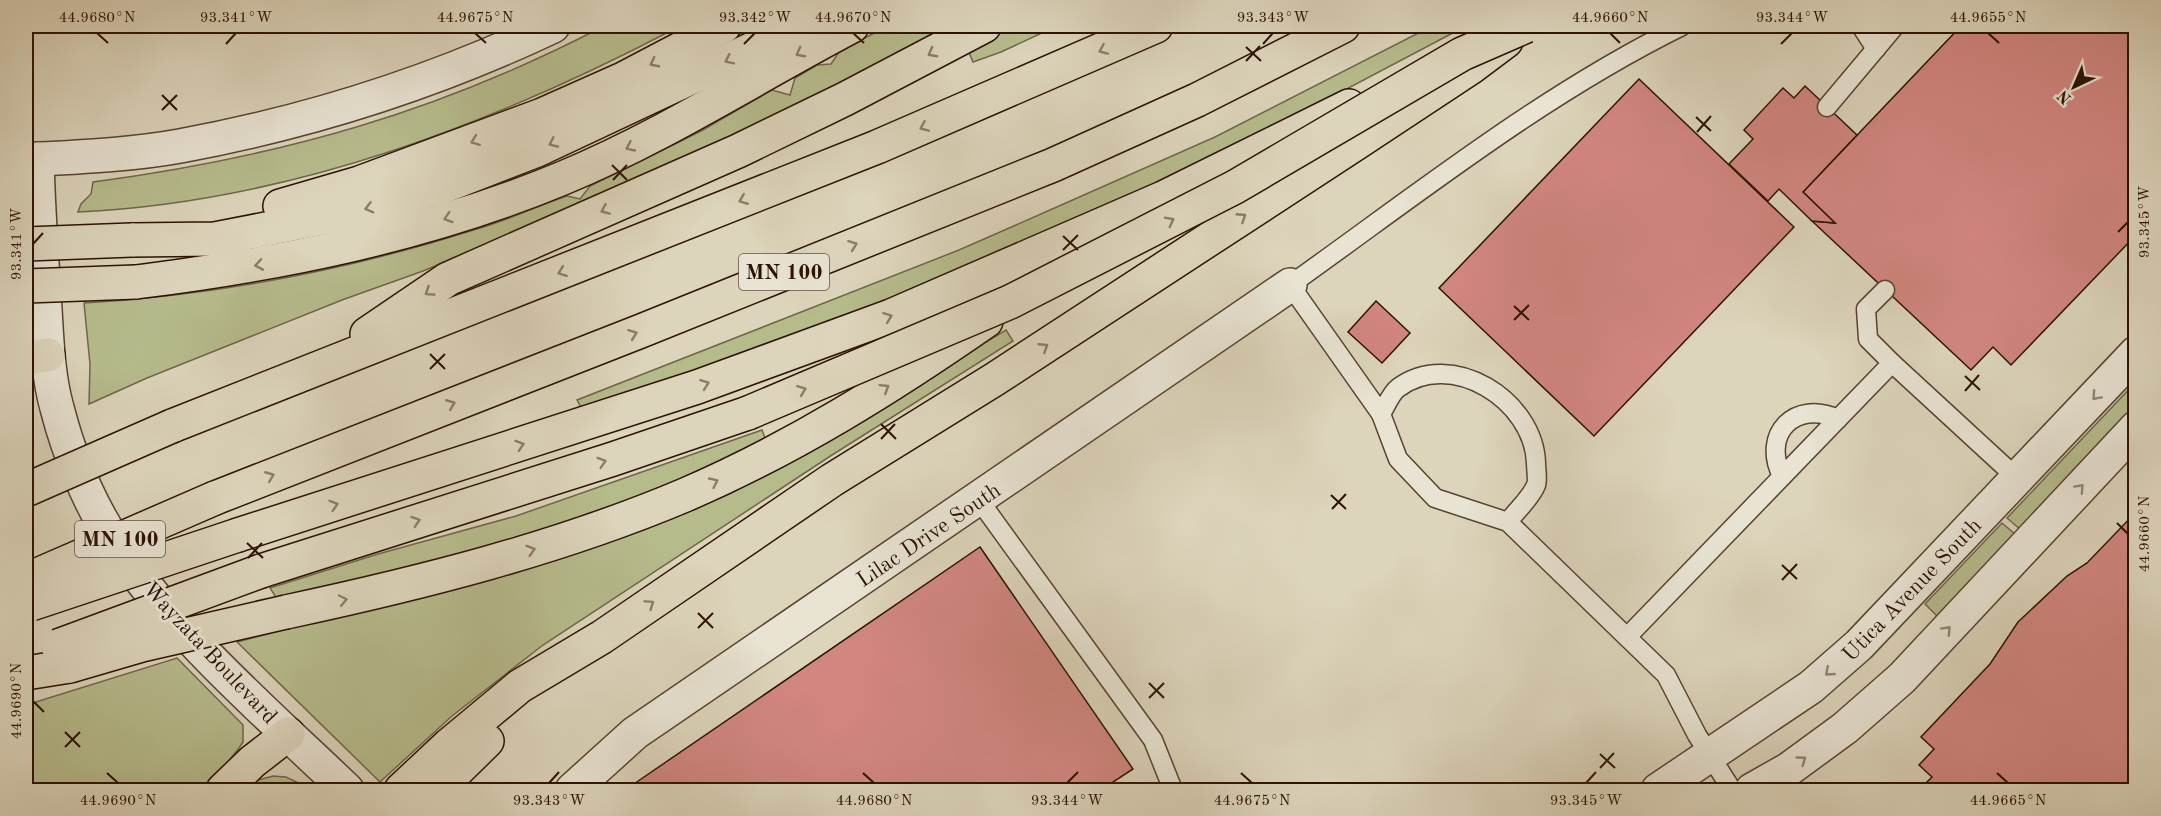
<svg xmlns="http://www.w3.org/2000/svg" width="2161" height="816" viewBox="0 0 2161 816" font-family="'Old Standard TT',serif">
<rect width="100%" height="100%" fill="#dcd4bb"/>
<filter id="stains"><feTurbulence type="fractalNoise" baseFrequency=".00333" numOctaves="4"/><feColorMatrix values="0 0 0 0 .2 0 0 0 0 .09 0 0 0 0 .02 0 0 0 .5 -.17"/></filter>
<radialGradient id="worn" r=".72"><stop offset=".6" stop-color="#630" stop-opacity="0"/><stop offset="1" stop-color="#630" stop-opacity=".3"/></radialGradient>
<g fill="#b6bb8c" stroke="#706748" stroke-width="1.5">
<path d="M604,26H680C494,124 290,202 78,212L81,204L91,194L93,182C279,157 437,113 604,26Z"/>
<path d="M887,26H959L821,98L565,212L423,271L342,300L147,378L89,404L90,364L84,303C219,295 349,270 477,229C508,220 537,206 567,196L580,199L590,186L701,131L772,90L790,95L795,78L817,65L831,64L839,52Z"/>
<path d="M1014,26H1057L1001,52L973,62L968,50Z"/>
<path d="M1432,26H1466L1225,153L929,285L583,411L577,400L959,250L1050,210L1215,137Z"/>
<path d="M1006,330L1013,341L832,455L543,645L452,716L380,782L237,642L472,581L947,365Z"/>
<path d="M2135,383V410L2021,530L2007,518Z"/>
<path d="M762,430L767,443L692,479L501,546L277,599L270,588L378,554L516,516Z"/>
<path d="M2002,523L2016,535L1938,617L1925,604Z"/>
<path d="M177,658L243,725V742L239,748L206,790H26V705Z"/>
<path d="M273,776L286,777L313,790H239L251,782Z"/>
</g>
<g fill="#d18680" stroke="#2b1303" stroke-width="1.5">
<path d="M1961,26H2136V235L2011,365L1993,347L1971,370L1812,221L1835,223L1803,192Z"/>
<path d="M1639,79L1794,227L1594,436L1439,288Z"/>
<path d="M1805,86L1857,135L1803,192L1835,223L1812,221L1779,189L1768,201L1729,164L1753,139L1744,130L1783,88L1794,98Z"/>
<path d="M1376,301L1410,333L1382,363L1348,332Z"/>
<path d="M2136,512V790H1919L1932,777L1919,765L1934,749L1921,737L1990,664L2018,622L2067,576L2087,563Z"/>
<path d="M980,547L1133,769L1101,790H630L628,788Z"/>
</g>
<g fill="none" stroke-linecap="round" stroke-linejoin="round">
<defs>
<g id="service">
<path d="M1861,26L1876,49"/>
<path d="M1827,107L1895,26"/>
<path d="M1885,290L1866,309L1868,339L1892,363"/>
<path d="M1381,414L1290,285C1418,194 1542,95 1682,26"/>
<path d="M1782,476C1761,434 1795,399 1838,419"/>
<path d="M979,500L1153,740L1173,790"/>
<path d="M1508,522C1516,511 1531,498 1536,485C1538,480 1536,469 1536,463C1534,400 1451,348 1398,388C1391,393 1386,406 1381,414L1398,459L1435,498L1508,522L1666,675L1697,735L1732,790"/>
<path d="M1627,637L1892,363L2018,479"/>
</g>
<path id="minor" d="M572,790L635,733L1290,285"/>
<g id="tertiary">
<path d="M37,159C38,209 42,259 45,309C47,342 48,376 57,408C69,455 90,505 117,546C177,637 269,715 347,790"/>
<path d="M26,160C77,157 130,155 180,146C310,122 435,82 553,26"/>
<path d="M1658,790L1811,687L1859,645L2136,353"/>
<path d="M1752,790L1789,769L1845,728L1902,678L2136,428"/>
</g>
<g id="motorway">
<path d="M280,206L359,183L542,115L623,79L724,26"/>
<path d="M132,240L215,239L363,210L439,188L537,150L801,26"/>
<path d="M136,282C281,264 426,235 563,178C664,136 755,77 852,26"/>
<path d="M367,334L448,279L738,151L845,99L984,26"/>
<path d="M26,358L48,355"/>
<path d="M172,426L877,147L1156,26"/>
<path d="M215,498L641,331L1053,165L1197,100L1343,26"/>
<path d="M238,535L697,387L891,316L1163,198L1349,106"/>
<path d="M261,571L613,459L748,413"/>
<path d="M286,612C421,583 557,549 685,495C792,449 891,387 986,321"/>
<path d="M26,673L70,666"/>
<path d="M223,790L252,762L288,734"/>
<path d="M401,790L449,745L520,686L602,637L832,480L995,379L1355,144L1470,68L1506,41"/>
<path d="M437,790L487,741"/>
</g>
</defs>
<use href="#service" stroke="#574331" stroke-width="21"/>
<use href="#minor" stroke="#574331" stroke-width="36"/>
<use href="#tertiary" stroke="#574331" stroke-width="36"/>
<use href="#motorway" stroke="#2b1303" stroke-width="36"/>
<use href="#service" stroke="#e8e3d3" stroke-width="18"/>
<use href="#minor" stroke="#e8e3d3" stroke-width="33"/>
<use href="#tertiary" stroke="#e8e3d3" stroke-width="33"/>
<use href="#motorway" stroke="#dcd4bb" stroke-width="33"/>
<defs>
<g id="motorway-bridge">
<path d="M26,244L132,240"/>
<path d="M26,286L136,282"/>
<path d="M748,413L1010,302L1235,187L1462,54L1526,26"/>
<path d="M26,490L172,426"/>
<path d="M26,580L215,498"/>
<path d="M31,604L238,535"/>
<path d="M58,646L261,571"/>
<path d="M70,666L142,645L286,612"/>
</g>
</defs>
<use href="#motorway-bridge" stroke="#2b1303" stroke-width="36" stroke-linecap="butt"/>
<use href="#motorway-bridge" stroke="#dcd4bb" stroke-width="33"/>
</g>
<defs><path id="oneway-chevron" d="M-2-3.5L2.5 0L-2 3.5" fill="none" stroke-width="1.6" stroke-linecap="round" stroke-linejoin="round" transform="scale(1.5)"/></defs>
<g stroke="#8c7d68">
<use href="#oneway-chevron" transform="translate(1103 50) rotate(156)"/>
<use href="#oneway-chevron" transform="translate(800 53) rotate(152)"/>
<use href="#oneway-chevron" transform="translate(932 53) rotate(152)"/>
<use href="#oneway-chevron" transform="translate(729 60) rotate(154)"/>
<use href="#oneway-chevron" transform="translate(654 63) rotate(152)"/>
<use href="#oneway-chevron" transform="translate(924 127) rotate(157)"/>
<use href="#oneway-chevron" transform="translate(475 141) rotate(159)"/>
<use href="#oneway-chevron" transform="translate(553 143) rotate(155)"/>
<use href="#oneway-chevron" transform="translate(630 147) rotate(155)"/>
<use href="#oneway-chevron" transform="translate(743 200) rotate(158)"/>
<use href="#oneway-chevron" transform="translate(369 208) rotate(165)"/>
<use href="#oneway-chevron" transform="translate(605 210) rotate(156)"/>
<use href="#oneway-chevron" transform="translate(1242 217) rotate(-33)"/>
<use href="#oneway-chevron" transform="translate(448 218) rotate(162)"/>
<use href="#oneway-chevron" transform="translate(1170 221) rotate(-27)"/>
<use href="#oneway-chevron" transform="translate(853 245) rotate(-21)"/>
<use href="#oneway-chevron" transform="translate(259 265) rotate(170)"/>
<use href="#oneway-chevron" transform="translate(562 272) rotate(159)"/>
<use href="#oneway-chevron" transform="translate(429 292) rotate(146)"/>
<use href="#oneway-chevron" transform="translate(888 317) rotate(-21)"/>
<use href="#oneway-chevron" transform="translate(633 334) rotate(-21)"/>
<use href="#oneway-chevron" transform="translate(1044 347) rotate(-33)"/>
<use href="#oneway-chevron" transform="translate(705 384) rotate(-20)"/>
<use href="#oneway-chevron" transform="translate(885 388) rotate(-32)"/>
<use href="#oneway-chevron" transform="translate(802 390) rotate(-21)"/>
<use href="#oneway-chevron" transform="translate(451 404) rotate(-22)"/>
<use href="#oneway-chevron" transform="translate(520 445) rotate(-18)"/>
<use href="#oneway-chevron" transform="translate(602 462) rotate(-17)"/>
<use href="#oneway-chevron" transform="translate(270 476) rotate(-22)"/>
<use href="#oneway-chevron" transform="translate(714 482) rotate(-25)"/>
<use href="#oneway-chevron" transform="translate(334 505) rotate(-17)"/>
<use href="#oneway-chevron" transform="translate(416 521) rotate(-18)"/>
<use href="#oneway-chevron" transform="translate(531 550) rotate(-17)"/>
<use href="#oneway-chevron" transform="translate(343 600) rotate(-12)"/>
<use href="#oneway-chevron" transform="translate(650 604) rotate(-34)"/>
</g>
<g stroke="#938575">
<use href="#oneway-chevron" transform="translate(2096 396) rotate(133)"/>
<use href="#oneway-chevron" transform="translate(2080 488) rotate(-47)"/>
<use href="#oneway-chevron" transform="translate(1947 630) rotate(-47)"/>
<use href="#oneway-chevron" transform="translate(1829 672) rotate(139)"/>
<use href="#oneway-chevron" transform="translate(1802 760) rotate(-36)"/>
</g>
<path fill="none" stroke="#2b1303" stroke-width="2" d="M97,33L108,43M475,33L486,43M853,33L864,43M1610,33L1620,43M1988,33L1999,43M226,44L236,33M744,44L755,33M1263,44L1273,33M1781,44L1792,33M1246,47L1261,61M1246,61L1260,46M162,95L177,110M162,110L177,95M1696,117L1711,131M1697,132L1711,116M612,165L627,180M613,180L627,165M2118,232L2128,222M1063,236L1078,250M33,244L43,233M1063,250L1078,235M1514,306L1529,320M1514,320L1529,305M430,354L445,369M430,369L445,354M1965,376L1980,390M1965,391L1979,375M881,424L896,439M881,439L895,424M1331,495L1346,509M1332,509L1346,494M2117,523L2128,534M247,543L263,558M248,558L262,543M1782,565L1797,579M1782,580L1797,564M698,613L713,628M698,628L713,613M1149,683L1164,698M1149,698L1164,683M33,701L44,712M65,732L80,747M65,747L80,732M1600,754L1615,768M1600,768L1614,753M107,773L118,783M863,773L874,783M1241,773L1252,783M1997,773L2008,783M549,783L559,772M1067,783L1078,772M1586,783L1596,772"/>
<g text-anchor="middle" stroke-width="6" stroke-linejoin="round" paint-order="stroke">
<g fill="#e8e3d3" stroke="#645141" stroke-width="1.5">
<rect x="739" y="254" width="90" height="36" rx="4.5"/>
<rect x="75" y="521" width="90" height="36" rx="4.5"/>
</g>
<g font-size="21" font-weight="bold" fill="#2b1303">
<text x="784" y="279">MN 100</text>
<text x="120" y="546">MN 100</text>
</g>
<g font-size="22" fill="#2b1303" stroke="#e8e3d3">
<text transform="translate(928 534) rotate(-34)" y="8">Lilac Drive South</text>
<text transform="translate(1911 589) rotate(-46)" y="8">Utica Avenue South</text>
<text transform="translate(211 652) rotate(47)" y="8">Wayzata Boulevard</text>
</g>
</g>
<rect width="2161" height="816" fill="none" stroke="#dcd4bb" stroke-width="66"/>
<g transform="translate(2074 87) rotate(224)" stroke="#e8e3d3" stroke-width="4.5" paint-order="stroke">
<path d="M0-4.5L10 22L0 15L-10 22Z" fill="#2b1303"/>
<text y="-9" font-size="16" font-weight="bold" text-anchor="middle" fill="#2b1303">N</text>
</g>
<rect x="33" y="33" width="2095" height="750" fill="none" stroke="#2b1303" stroke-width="2"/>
<g font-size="15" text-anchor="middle" fill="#2b1303">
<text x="97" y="22">44.9680°N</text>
<text x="236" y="22">93.341°W</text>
<text x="475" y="22">44.9675°N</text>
<text x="755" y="22">93.342°W</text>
<text x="853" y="22">44.9670°N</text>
<text x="1273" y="22">93.343°W</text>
<text x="1610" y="22">44.9660°N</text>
<text x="1792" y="22">93.344°W</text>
<text x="1988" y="22">44.9655°N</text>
<text transform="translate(2144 222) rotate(-90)" y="5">93.345°W</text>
<text transform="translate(16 244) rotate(-90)" y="5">93.341°W</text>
<text transform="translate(2144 534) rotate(-90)" y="5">44.9660°N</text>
<text transform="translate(16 701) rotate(-90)" y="5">44.9690°N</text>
<text x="118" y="805">44.9690°N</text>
<text x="549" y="805">93.343°W</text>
<text x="874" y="805">44.9680°N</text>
<text x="1067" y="805">93.344°W</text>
<text x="1252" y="805">44.9675°N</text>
<text x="1586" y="805">93.345°W</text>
<text x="2008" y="805">44.9665°N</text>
</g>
<rect width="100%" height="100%" filter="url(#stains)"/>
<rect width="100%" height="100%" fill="url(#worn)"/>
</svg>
